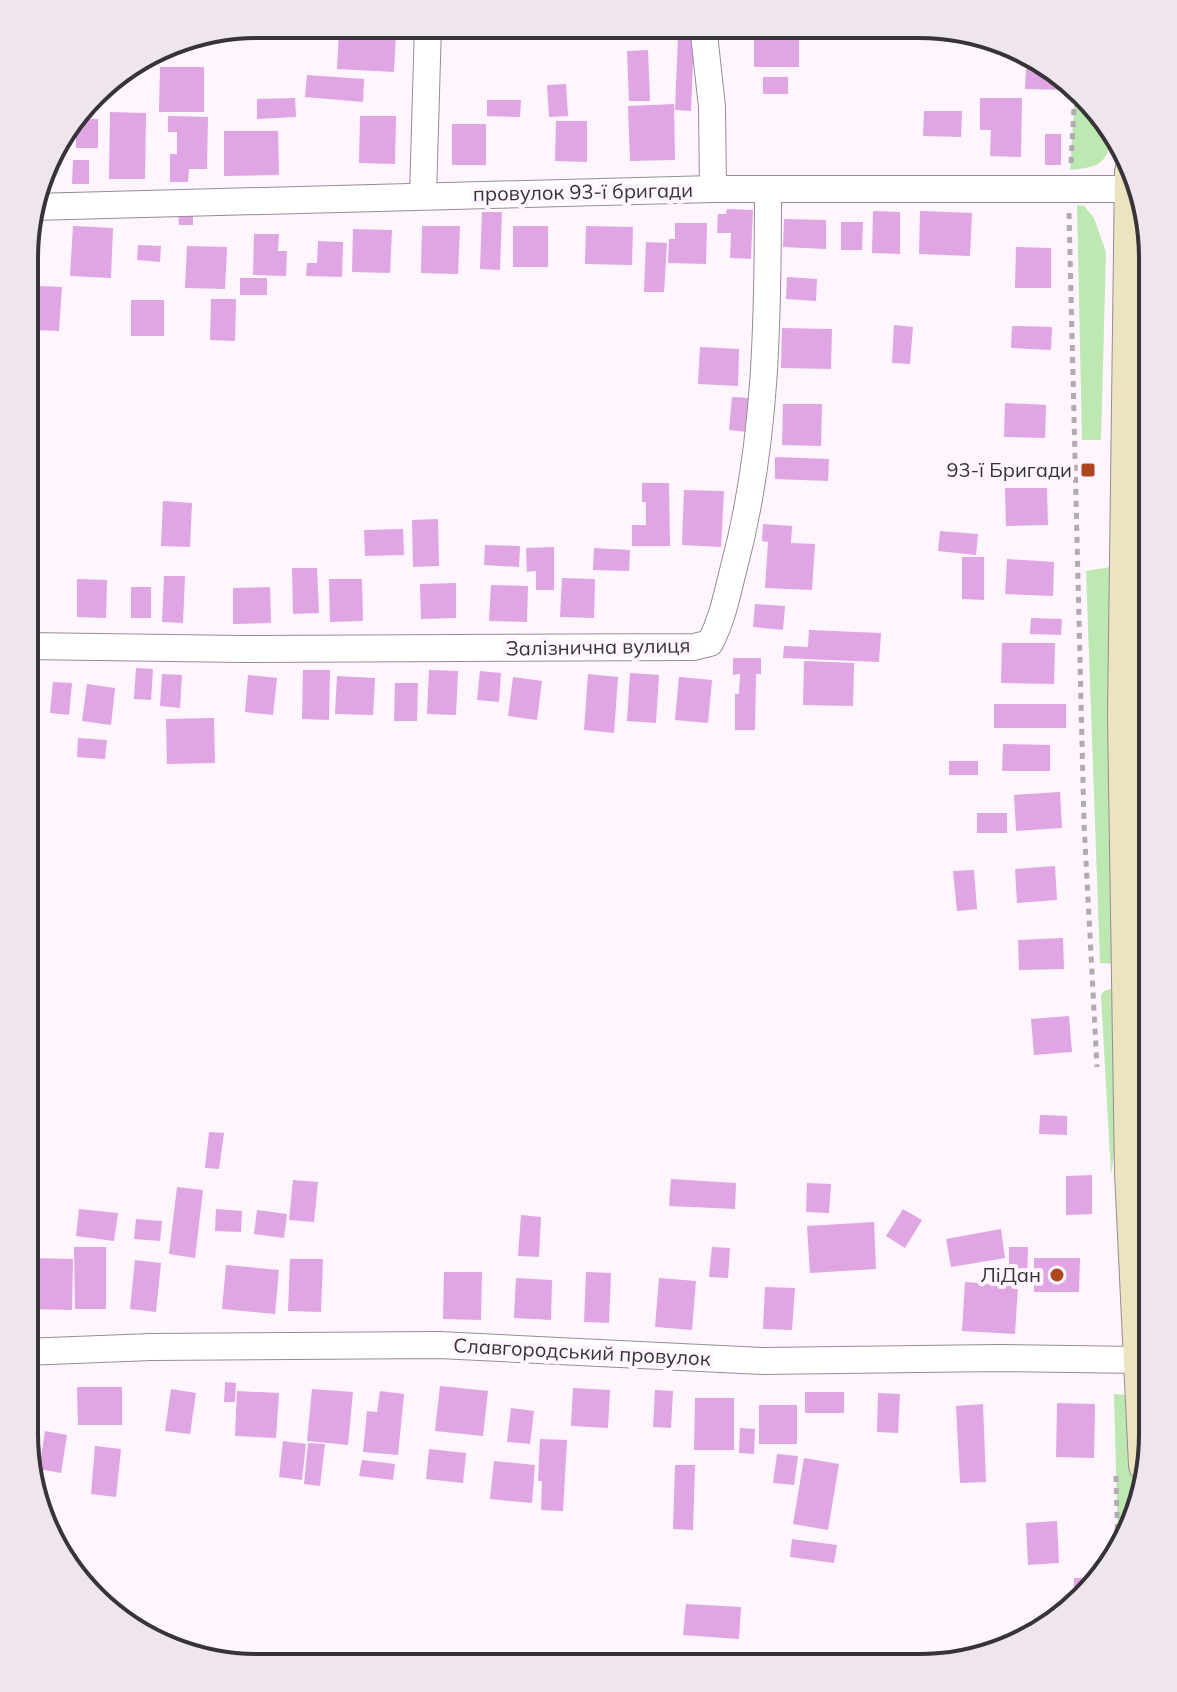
<svg xmlns="http://www.w3.org/2000/svg" width="1177" height="1692" viewBox="0 0 1177 1692" font-family="Mulish,sans-serif">
<rect width="100%" height="100%" fill="#fef5fe"/>
<g fill="#bde8b2">
<path d="M1075,90L1111,133C1109,163 1100,167 1070,170Z"/>
<path d="M1077,205L1084,206L1094,218L1106,252L1101,440H1082Z"/>
<path d="M1144,218L1153,258V977L1139,976Z"/>
<path d="M1110,567L1118,964L1100,963L1086,571Z"/>
<path d="M1117,987L1119,1123L1111,1175L1101,995L1104,991Z"/>
<path d="M1114,1394L1129,1395L1136,1498L1118,1551Z"/>
</g>
<g fill="#e0a5e3">
<path d="M754,25L799,26V67H754Z"/>
<path d="M806,26H863V40H805Z"/>
<path d="M339,30L396,33L394,72L337,69Z"/>
<path d="M678,37H694L691,111L675,110Z"/>
<path d="M648,50L650,101H629L627,51Z"/>
<path d="M160,67H204V112H159Z"/>
<path d="M1026,69L1061,72L1069,82V90L1025,89Z"/>
<path d="M307,75L364,79L363,102L305,97Z"/>
<rect x="763" y="77" width="25" height="17"/>
<path d="M566,84L568,116L549,117L547,85Z"/>
<path d="M295,98L296,117L257,119V99Z"/>
<path d="M980,98H1022L1021,157L990,156L991,130H980Z"/>
<path d="M487,100H521L520,117L487,116Z"/>
<path d="M674,104L675,160L630,161L628,106Z"/>
<path d="M924,111H962L961,137L923,136Z"/>
<path d="M110,112L146,113L145,179H109Z"/>
<path d="M168,116L208,117L207,169H189L188,182H170V154H177V132H168Z"/>
<path d="M360,116H396L395,164L359,163Z"/>
<rect x="76" y="119" width="22" height="29"/>
<path d="M556,121H587V162L555,161Z"/>
<rect x="452" y="124" width="34" height="41"/>
<path d="M224,131H278L279,175L224,176Z"/>
<rect x="1045" y="134" width="16" height="31"/>
<path d="M73,160H89V184H72Z"/>
<path d="M727,209L753,210L751,259L730,258L731,233H717L718,214H726Z"/>
<path d="M873,211L900,212V254L872,253Z"/>
<path d="M920,211L972,213L970,256L919,254Z"/>
<path d="M178,212H193V225H179Z"/>
<path d="M482,212H502L500,270L480,269Z"/>
<path d="M784,219L826,220V249L783,247Z"/>
<path d="M841,222H863L862,250H841Z"/>
<path d="M675,223H707L706,264L668,263L669,239H675Z"/>
<path d="M73,226L113,228L111,278L70,276Z"/>
<path d="M422,226H460L458,274L421,273Z"/>
<rect x="513" y="226" width="35" height="41"/>
<path d="M586,226L633,227L632,265L585,264Z"/>
<path d="M353,229L392,230L390,273L352,272Z"/>
<path d="M254,234H279L278,251H287L286,276L253,275Z"/>
<path d="M26,241H36L35,278H26Z"/>
<path d="M318,241L343,242L342,277L306,276L307,263H317Z"/>
<path d="M646,242L667,243L664,292H644Z"/>
<path d="M138,245L161,246L160,262L137,260Z"/>
<path d="M187,246L227,247L225,289L185,288Z"/>
<path d="M1016,247L1051,248V288H1015Z"/>
<path d="M787,277L817,279L816,301L786,299Z"/>
<rect x="240" y="278" width="27" height="17"/>
<path d="M38,286L62,287L59,331L35,330Z"/>
<path d="M211,299H236L235,341L210,340Z"/>
<rect x="131" y="300" width="33" height="36"/>
<path d="M894,325L913,327L910,364L892,363Z"/>
<path d="M1012,326L1052,327L1051,350L1011,348Z"/>
<path d="M782,328L832,329L831,369L781,368Z"/>
<path d="M700,347L739,349L738,386L698,384Z"/>
<path d="M732,397L750,398L747,432L729,430Z"/>
<path d="M1005,403L1046,405L1045,438L1004,437Z"/>
<path d="M783,404H822L821,446L782,445Z"/>
<path d="M775,457L829,459L828,481L775,479Z"/>
<path d="M642,483H669L670,546H632V525H646V502H642Z"/>
<path d="M1005,488H1047L1048,525L1006,526Z"/>
<path d="M684,490L724,491L721,547L682,545Z"/>
<path d="M163,501L192,503L190,547L161,546Z"/>
<path d="M438,519L439,566L413,567L412,520Z"/>
<path d="M763,524L792,526L791,543L815,544L812,590L765,588L768,542L762,541Z"/>
<path d="M403,529L404,555L365,556L364,530Z"/>
<path d="M940,531L978,534L976,555L938,551Z"/>
<path d="M26,533L39,534L37,561L26,560Z"/>
<path d="M485,545L520,546L519,567L484,565Z"/>
<path d="M554,547V590H536V571L527,572L526,548Z"/>
<path d="M594,548L630,550L629,571L593,570Z"/>
<path d="M962,557H984V600L962,599Z"/>
<path d="M1007,559L1054,562L1053,596L1005,594Z"/>
<path d="M292,568H317L319,613L293,614Z"/>
<path d="M164,576H185L183,623L162,622Z"/>
<path d="M562,578L595,579L594,618L560,617Z"/>
<path d="M77,579L107,580L106,618L77,617Z"/>
<path d="M329,579H362L363,621L330,622Z"/>
<path d="M456,583V618L421,619L420,584Z"/>
<path d="M491,585L528,586L527,622L489,621Z"/>
<rect x="131" y="587" width="20" height="31"/>
<path d="M270,587L271,623L233,624V588Z"/>
<path d="M755,604L785,606L783,630L753,627Z"/>
<path d="M1031,618L1062,619L1061,635L1030,634Z"/>
<path d="M809,630L881,633L879,662L783,658L784,646L808,647Z"/>
<path d="M1002,643H1055L1054,684L1001,683Z"/>
<path d="M733,658H761V674H756L755,730H735V694H739L740,674L733,675Z"/>
<path d="M804,661L854,663L853,706L803,705Z"/>
<path d="M136,668L153,669L151,700L134,699Z"/>
<path d="M303,670H330L329,720L302,719Z"/>
<path d="M429,670L458,671L456,715L427,714Z"/>
<path d="M480,671L501,673L499,702L477,700Z"/>
<path d="M630,673L659,675L656,723L627,721Z"/>
<path d="M162,674L182,675L180,708L160,706Z"/>
<path d="M588,674L618,677L614,733L584,730Z"/>
<path d="M248,675L277,678L273,715L245,712Z"/>
<path d="M337,676L375,678L373,715L335,714Z"/>
<path d="M25,677L34,678L30,720H25Z"/>
<path d="M513,677L542,681L537,720L508,716Z"/>
<path d="M679,677L712,680L708,723L675,720Z"/>
<path d="M53,682L72,683L69,715L50,713Z"/>
<path d="M395,683H418L417,721H394Z"/>
<path d="M87,684L115,688L111,725L82,721Z"/>
<rect x="994" y="704" width="72" height="24"/>
<path d="M214,718L215,763L167,764L166,719Z"/>
<path d="M78,738L107,740L105,759L77,757Z"/>
<path d="M1003,744L1050,745V771H1002Z"/>
<rect x="949" y="761" width="29" height="14"/>
<path d="M1060,792L1062,828L1016,831L1014,795Z"/>
<rect x="977" y="813" width="30" height="20"/>
<path d="M1055,866L1057,900L1017,903L1015,869Z"/>
<path d="M974,870L977,909L957,911L953,871Z"/>
<path d="M1063,938L1064,969L1019,970L1018,940Z"/>
<path d="M1069,1016L1072,1052L1034,1055L1031,1019Z"/>
<path d="M1040,1115L1067,1116V1135L1039,1134Z"/>
<path d="M209,1132L224,1133L219,1169L205,1168Z"/>
<path d="M1092,1175V1214L1066,1215V1176Z"/>
<path d="M671,1179L736,1183L735,1209L669,1206Z"/>
<path d="M293,1180L318,1182L314,1222L289,1220Z"/>
<path d="M807,1183L831,1184L829,1213L806,1212Z"/>
<path d="M177,1187L203,1190L195,1258L169,1254Z"/>
<path d="M79,1209L118,1213L114,1241L76,1236Z"/>
<path d="M216,1209L242,1211L241,1232L215,1231Z"/>
<path d="M903,1209L922,1220L905,1248L886,1236Z"/>
<path d="M257,1210L287,1214L284,1238L254,1234Z"/>
<path d="M521,1215L541,1217L539,1257L518,1256Z"/>
<path d="M136,1219L162,1221L160,1241L134,1239Z"/>
<path d="M874,1222L876,1269L810,1273L807,1226Z"/>
<path d="M1001,1229L1005,1258L951,1267L946,1239Z"/>
<path d="M74,1247H106V1309H75Z"/>
<path d="M712,1247L730,1248L728,1278L709,1277Z"/>
<path d="M1009,1247H1028L1027,1282H1009Z"/>
<path d="M31,1258L73,1259L72,1310L30,1309Z"/>
<path d="M1034,1258H1080L1079,1292H1034Z"/>
<path d="M290,1259H323L321,1312L288,1311Z"/>
<path d="M135,1260L161,1263L156,1312L130,1309Z"/>
<path d="M226,1265L279,1270L275,1314L222,1309Z"/>
<path d="M444,1272H482L481,1320L443,1319Z"/>
<path d="M586,1272L611,1273L609,1323L584,1322Z"/>
<path d="M516,1278L552,1280L551,1320L514,1318Z"/>
<path d="M659,1278L696,1281L692,1330L655,1327Z"/>
<path d="M965,1282L1018,1286L1015,1334L962,1331Z"/>
<path d="M765,1287L795,1288L792,1330L763,1329Z"/>
<path d="M225,1382L236,1383L235,1402H224Z"/>
<path d="M440,1386L488,1391L483,1436L435,1431Z"/>
<path d="M77,1387H122V1425H78Z"/>
<path d="M573,1388L610,1390L608,1428L571,1426Z"/>
<path d="M171,1389L196,1393L190,1434L165,1431Z"/>
<path d="M312,1389L353,1392L348,1445L307,1441Z"/>
<path d="M655,1390L673,1391L671,1428L653,1427Z"/>
<path d="M237,1391L279,1393L276,1438L235,1436Z"/>
<path d="M380,1391L404,1394L398,1455L363,1452L367,1411L377,1412Z"/>
<rect x="805" y="1392" width="39" height="21"/>
<path d="M878,1393L900,1394L898,1433L877,1432Z"/>
<path d="M24,1394L33,1396L26,1435L24,1434Z"/>
<path d="M695,1398H734V1450H694Z"/>
<path d="M1057,1403L1095,1404L1094,1458L1056,1457Z"/>
<path d="M983,1404L986,1482L960,1483L956,1406Z"/>
<rect x="759" y="1405" width="38" height="39"/>
<path d="M511,1408L534,1411L530,1444L507,1442Z"/>
<path d="M740,1428L755,1429L754,1454L739,1453Z"/>
<path d="M45,1431L67,1435L61,1473L39,1469Z"/>
<path d="M540,1439L567,1440L563,1511L541,1510L542,1481H538Z"/>
<path d="M283,1441L306,1444L302,1480L279,1477Z"/>
<path d="M308,1443L325,1444L320,1486L304,1484Z"/>
<path d="M95,1446L121,1449L116,1497L91,1494Z"/>
<path d="M429,1449L466,1453L463,1483L426,1479Z"/>
<path d="M777,1454L798,1456L794,1485L773,1483Z"/>
<path d="M804,1458L839,1464L828,1530L793,1524Z"/>
<path d="M362,1460L395,1464L393,1480L359,1476Z"/>
<path d="M494,1461L535,1465L532,1503L490,1499Z"/>
<path d="M675,1465H695L693,1530L673,1529Z"/>
<path d="M1057,1521L1059,1563L1028,1565L1026,1523Z"/>
<path d="M792,1539L837,1545L834,1563L790,1557Z"/>
<path d="M1074,1578H1098L1074,1599Z"/>
<path d="M686,1604L741,1607L739,1639L683,1635Z"/>
<path d="M589,1660L629,1663V1667H589Z"/>
</g>
<g fill="none" stroke-linecap="round" stroke-linejoin="round">
<defs>
<g id="minor">
<path d="M703,25L712,107L713,189"/>
<path d="M423,195L428,25"/>
<path d="M33,207L713,189H1133"/>
<path d="M25,646L243,649L694,647L710,643C723,618 727,594 734,567C767,443 768,316 768,189"/>
<path d="M24,1352L151,1347L439,1345L762,1361L998,1358L1140,1360"/>
</g>
<path id="secondary" d="M1133,172L1126,717L1133,1173L1147,1465"/>
</defs>
<use href="#minor" stroke="#988b98" stroke-width="28"/>
<use href="#secondary" stroke="#988b98" stroke-width="38"/>
<g stroke="#b2aab2" stroke-width="5" stroke-dasharray="6 6" stroke-linecap="butt">
<path d="M1071,163L1075,90"/>
<path d="M1069,213L1084,823L1097,1067"/>
<path d="M1116,1476L1118,1551"/>
</g>
<use href="#minor" stroke="#fff" stroke-width="26"/>
<use href="#secondary" stroke="#ece3bf" stroke-width="36"/>
</g>
<g fill="#ad471e" stroke="#fef5fe" stroke-width="3">
<rect x="1080" y="462" width="16" height="16" rx="4"/>
<circle cx="1057" cy="1275" r="8"/>
</g>
<g text-anchor="middle" stroke-width="8" stroke-linejoin="round" paint-order="stroke">
<g font-size="20" fill="#383339" stroke="#fef5fe">
<text transform="translate(583 192) rotate(-1)" y="7">провулок 93-ї бригади</text>
<text transform="translate(598 647) rotate(-1)" y="7">Залізнична вулиця</text>
<text transform="translate(582 1352) rotate(3)" y="7">Славгородський провулок</text>
</g>
<g font-size="20" fill="#383339" stroke="#fef5fe" text-anchor="end">
<text x="1072" y="477">93-ї Бригади</text>
<text x="1041" y="1282">ЛіДан</text>
</g>
</g>
<path d="M0 0H1177V1692H0ZM258 38H919A220 220 0 0 1 1139 258V1434A220 220 0 0 1 919 1654H258A220 220 0 0 1 38 1434V258A220 220 0 0 1 258 38Z" fill="#eee5ee" fill-rule="evenodd"/>
<path fill="none" stroke="#383339" stroke-width="4" d="M258 38H919A220 220 0 0 1 1139 258V1434A220 220 0 0 1 919 1654H258A220 220 0 0 1 38 1434V258A220 220 0 0 1 258 38Z"/>
</svg>
